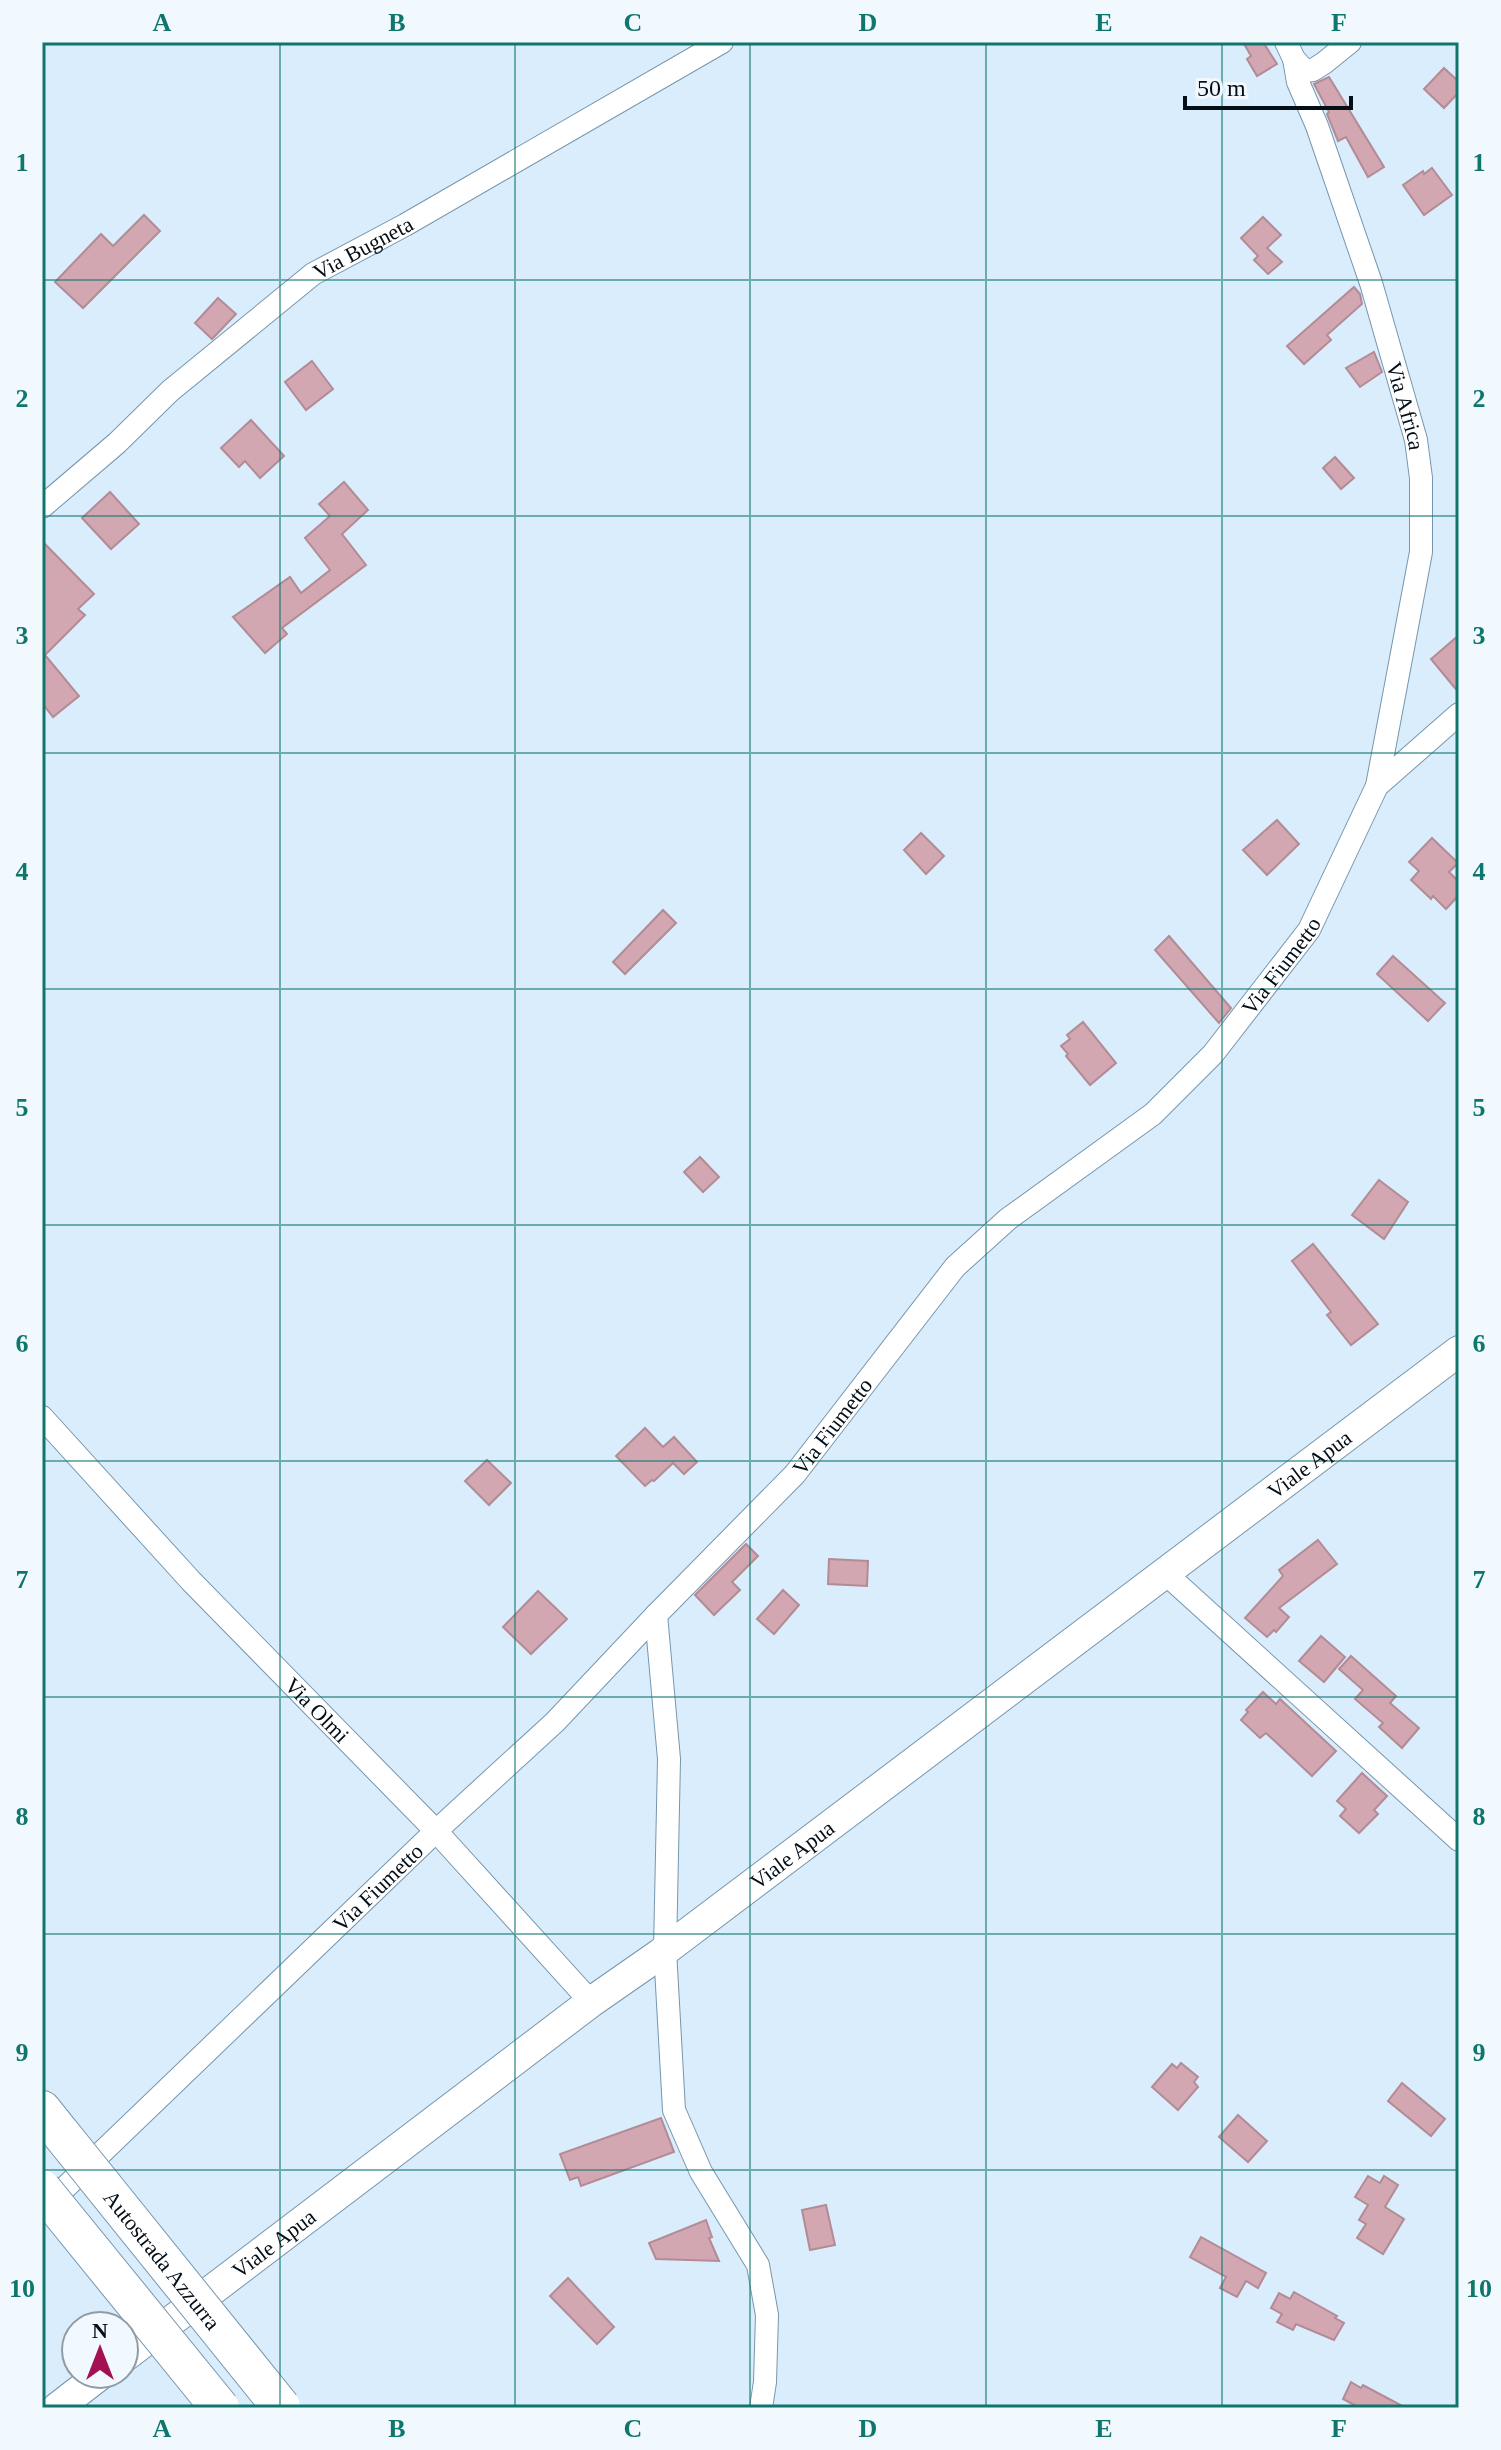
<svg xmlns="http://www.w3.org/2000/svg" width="1501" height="2450" viewBox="0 0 1501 2450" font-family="'Times New Roman',serif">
<rect width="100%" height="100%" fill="#daedfc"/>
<g fill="#d3a7b2" stroke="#b28b95" stroke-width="2">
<path d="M1243,42H1263L1277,64L1257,76L1247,59L1251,56Z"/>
<path d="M1444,68L1459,82V92L1444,108L1424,89Z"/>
<path d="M1329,77L1384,167L1368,177L1346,137L1338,141L1327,114L1329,112L1314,84Z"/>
<path d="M1432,168L1452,195L1424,215L1403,185L1423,171L1424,174Z"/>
<path d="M144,215L160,231L83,308L55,282L101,234L113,246Z"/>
<path d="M1263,217L1281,235L1267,248L1282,262L1268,274L1254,260L1258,256L1241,238Z"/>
<path d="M1354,287L1360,294L1362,304L1327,335L1331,340L1304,364L1287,346Z"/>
<path d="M218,298L236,314L212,339L195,323Z"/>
<path d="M1374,352L1382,372L1360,387L1346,368Z"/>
<path d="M312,361L333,389L306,410L285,382Z"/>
<path d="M251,420L284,456L260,478L245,461L239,467L221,448Z"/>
<path d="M1335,457L1354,478L1341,489L1323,468Z"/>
<path d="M344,482L368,510L342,534L366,565L282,628L287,634L265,653L233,617L290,577L301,593L330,570L305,538L330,516L319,504Z"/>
<path d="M110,492L139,524L111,549L82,518Z"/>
<path d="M42,541L94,594L78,609L85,615L45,655L79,696L53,717L42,703Z"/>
<path d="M1459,635V693L1431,659Z"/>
<path d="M1277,820L1299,844L1267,875L1243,850Z"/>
<path d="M921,833L944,856L926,874L904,850Z"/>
<path d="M1432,838L1458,863L1449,872L1459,882V895L1446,909L1433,896L1431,899L1411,880L1419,871L1409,862Z"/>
<path d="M663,910L676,923L625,974L613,962Z"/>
<path d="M1169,936L1231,1008L1219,1023L1155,950Z"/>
<path d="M1393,956L1445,1003L1428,1021L1377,974Z"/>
<path d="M1083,1022L1116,1063L1090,1085L1066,1056L1068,1054L1061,1046L1070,1039L1067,1035Z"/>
<path d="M700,1157L719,1177L703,1192L684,1172Z"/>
<path d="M1379,1180L1408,1202L1384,1239L1352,1215Z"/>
<path d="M1313,1244L1378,1324L1351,1345L1327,1315L1331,1312L1292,1261Z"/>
<path d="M645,1428L663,1447L674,1437L697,1462L684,1474L673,1463L654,1481L652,1480L645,1486L616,1456Z"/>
<path d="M487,1460L511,1483L489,1505L465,1481Z"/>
<path d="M1318,1540L1337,1564L1279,1608L1289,1617L1276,1632L1274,1630L1267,1637L1245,1618L1283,1576L1279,1570Z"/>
<path d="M746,1544L758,1556L732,1582L740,1590L714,1615L695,1595Z"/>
<path d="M829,1559L868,1561L867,1586L828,1584Z"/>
<path d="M783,1590L799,1605L774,1634L757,1619Z"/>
<path d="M538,1591L567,1619L531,1654L503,1627Z"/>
<path d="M1321,1636L1345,1657L1324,1682L1299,1661Z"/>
<path d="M1351,1656L1396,1696L1390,1703L1419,1728L1402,1748L1379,1727L1383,1723L1355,1699L1363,1690L1339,1669Z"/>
<path d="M1263,1692L1276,1704L1280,1699L1336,1751L1312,1776L1266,1733L1260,1738L1241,1720L1248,1712L1246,1710Z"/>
<path d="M1362,1773L1387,1796L1374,1810L1378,1814L1359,1833L1340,1816L1346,1809L1337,1801Z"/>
<path d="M1181,2063L1198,2077L1194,2082L1198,2087L1178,2110L1152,2087L1172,2064L1177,2068Z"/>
<path d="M1402,2083L1445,2119L1431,2136L1388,2101Z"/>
<path d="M1238,2115L1267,2141L1248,2162L1219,2137Z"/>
<path d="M661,2118L674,2152L581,2186L578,2177L570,2180L560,2154Z"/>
<path d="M1368,2176L1380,2183L1384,2176L1398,2185L1385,2207L1404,2219L1383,2254L1357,2238L1366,2224L1359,2220L1368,2205L1355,2197Z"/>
<path d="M826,2205L835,2245L810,2250L802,2210Z"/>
<path d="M706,2220L712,2237L709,2238L719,2261L656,2259L649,2243Z"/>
<path d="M1201,2237L1266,2273L1258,2288L1246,2281L1237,2297L1220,2288L1226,2277L1190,2257Z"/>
<path d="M568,2278L614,2327L597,2344L550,2296Z"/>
<path d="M1294,2292L1337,2316L1335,2318L1344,2323L1334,2340L1296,2324L1293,2330L1277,2322L1282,2314L1271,2308L1279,2293L1290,2299Z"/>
<path d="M1351,2382L1361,2388L1363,2385L1406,2408H1360L1343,2399Z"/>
</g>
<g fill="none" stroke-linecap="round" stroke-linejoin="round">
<defs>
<g id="street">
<path id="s1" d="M1286,42L1294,59L1298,82L1317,126L1371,283L1416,440L1421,478V552L1377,786"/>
<path d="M1294,59L1305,71L1313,70L1324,63L1350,42"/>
<path id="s2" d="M42,507L117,443L170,391L313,274L405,225L722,42"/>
<path id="s3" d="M42,1417L191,1581L436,1831L591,2002"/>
<path d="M1165,1573L1459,1840"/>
<path d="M656,1615L669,1759L665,1950L674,2110L701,2172L758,2265L767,2315L765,2382L761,2408"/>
<path id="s4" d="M46,2206L436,1831L555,1722L656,1615L795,1474L955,1267L1008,1219L1153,1114L1213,1054L1309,930L1377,786L1459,714"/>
</g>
<g id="secondary">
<path id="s5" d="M124,2357L591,2002L660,1954L1459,1351"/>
<path d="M57,2408L101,2374"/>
</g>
<path id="highway" d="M42,2110L62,2135"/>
</defs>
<use href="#street" stroke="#7796ad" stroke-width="24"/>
<use href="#secondary" stroke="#7796ad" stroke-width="32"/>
<use href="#highway" stroke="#7796ad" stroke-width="40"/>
<use href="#street" stroke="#fff" stroke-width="22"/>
<use href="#secondary" stroke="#fff" stroke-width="30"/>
<use href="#highway" stroke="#fff" stroke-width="38"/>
<defs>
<g id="highway-bridge">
<path id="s6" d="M62,2135L281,2407"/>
<path d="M42,2189L220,2408"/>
</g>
</defs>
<use href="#highway-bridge" stroke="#7796ad" stroke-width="40" stroke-linecap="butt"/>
<use href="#highway-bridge" stroke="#fff" stroke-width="38"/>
</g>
<path fill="none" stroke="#0f766e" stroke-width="2" stroke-opacity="0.55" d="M280,42V2408M515,42V2408M750,42V2408M986,42V2408M1222,42V2408M42,280H1459M42,516H1459M42,753H1459M42,989H1459M42,1225H1459M42,1461H1459M42,1697H1459M42,1934H1459M42,2170H1459"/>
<g text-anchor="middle" stroke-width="7" stroke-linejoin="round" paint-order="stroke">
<g font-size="22" fill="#040e17" stroke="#f2f9fe">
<text dy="8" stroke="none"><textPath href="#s2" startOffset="414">Via Bugneta</textPath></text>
<text dy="8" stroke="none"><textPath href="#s1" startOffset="384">Via Africa</textPath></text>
<text dy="8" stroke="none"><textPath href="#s4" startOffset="1756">Via Fiumetto</textPath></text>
<text dy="8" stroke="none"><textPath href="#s4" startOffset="1108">Via Fiumetto</textPath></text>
<text dy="8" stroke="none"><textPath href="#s5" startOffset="1484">Viale Apua</textPath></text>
<text dy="8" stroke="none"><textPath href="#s3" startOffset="402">Via Olmi</textPath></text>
<text dy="8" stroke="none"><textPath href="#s5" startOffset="836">Viale Apua</textPath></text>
<text dy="8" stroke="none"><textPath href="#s4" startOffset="460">Via Fiumetto</textPath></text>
<text dy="8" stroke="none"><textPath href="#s5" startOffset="188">Viale Apua</textPath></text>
<text dy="8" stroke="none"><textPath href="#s6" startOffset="160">Autostrada Azzurra</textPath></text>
</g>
</g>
<rect width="1501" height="2450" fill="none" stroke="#f2f9fe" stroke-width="88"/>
<g transform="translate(100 2350)"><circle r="38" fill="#f2f9fe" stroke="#939ba2" stroke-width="2"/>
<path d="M0-6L14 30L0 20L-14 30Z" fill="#a31053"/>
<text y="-12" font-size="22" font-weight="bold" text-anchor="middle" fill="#040e17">N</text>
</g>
<path d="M1185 96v12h166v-12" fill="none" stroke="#040e17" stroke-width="4"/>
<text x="1197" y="96" font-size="24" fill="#040e17" stroke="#f2f9fe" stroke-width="6" paint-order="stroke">50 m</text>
<rect x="44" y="44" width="1413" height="2362" fill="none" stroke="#0f766e" stroke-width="3"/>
<g font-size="26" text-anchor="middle" font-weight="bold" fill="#0f766e">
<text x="162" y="31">A</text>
<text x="397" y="31">B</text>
<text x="633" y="31">C</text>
<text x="868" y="31">D</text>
<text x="1104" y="31">E</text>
<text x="1339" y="31">F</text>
<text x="22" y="171">1</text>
<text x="1479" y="171">1</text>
<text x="22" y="407">2</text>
<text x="1479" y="407">2</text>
<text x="22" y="644">3</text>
<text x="1479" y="644">3</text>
<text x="22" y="880">4</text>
<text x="1479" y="880">4</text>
<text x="22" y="1116">5</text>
<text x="1479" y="1116">5</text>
<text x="22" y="1352">6</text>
<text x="1479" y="1352">6</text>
<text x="22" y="1588">7</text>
<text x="1479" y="1588">7</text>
<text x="22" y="1825">8</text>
<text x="1479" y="1825">8</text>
<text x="22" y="2061">9</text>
<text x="1479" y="2061">9</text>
<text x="22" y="2297">10</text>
<text x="1479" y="2297">10</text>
<text x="162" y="2437">A</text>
<text x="397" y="2437">B</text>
<text x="633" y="2437">C</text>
<text x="868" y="2437">D</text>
<text x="1104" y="2437">E</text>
<text x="1339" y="2437">F</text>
</g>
</svg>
